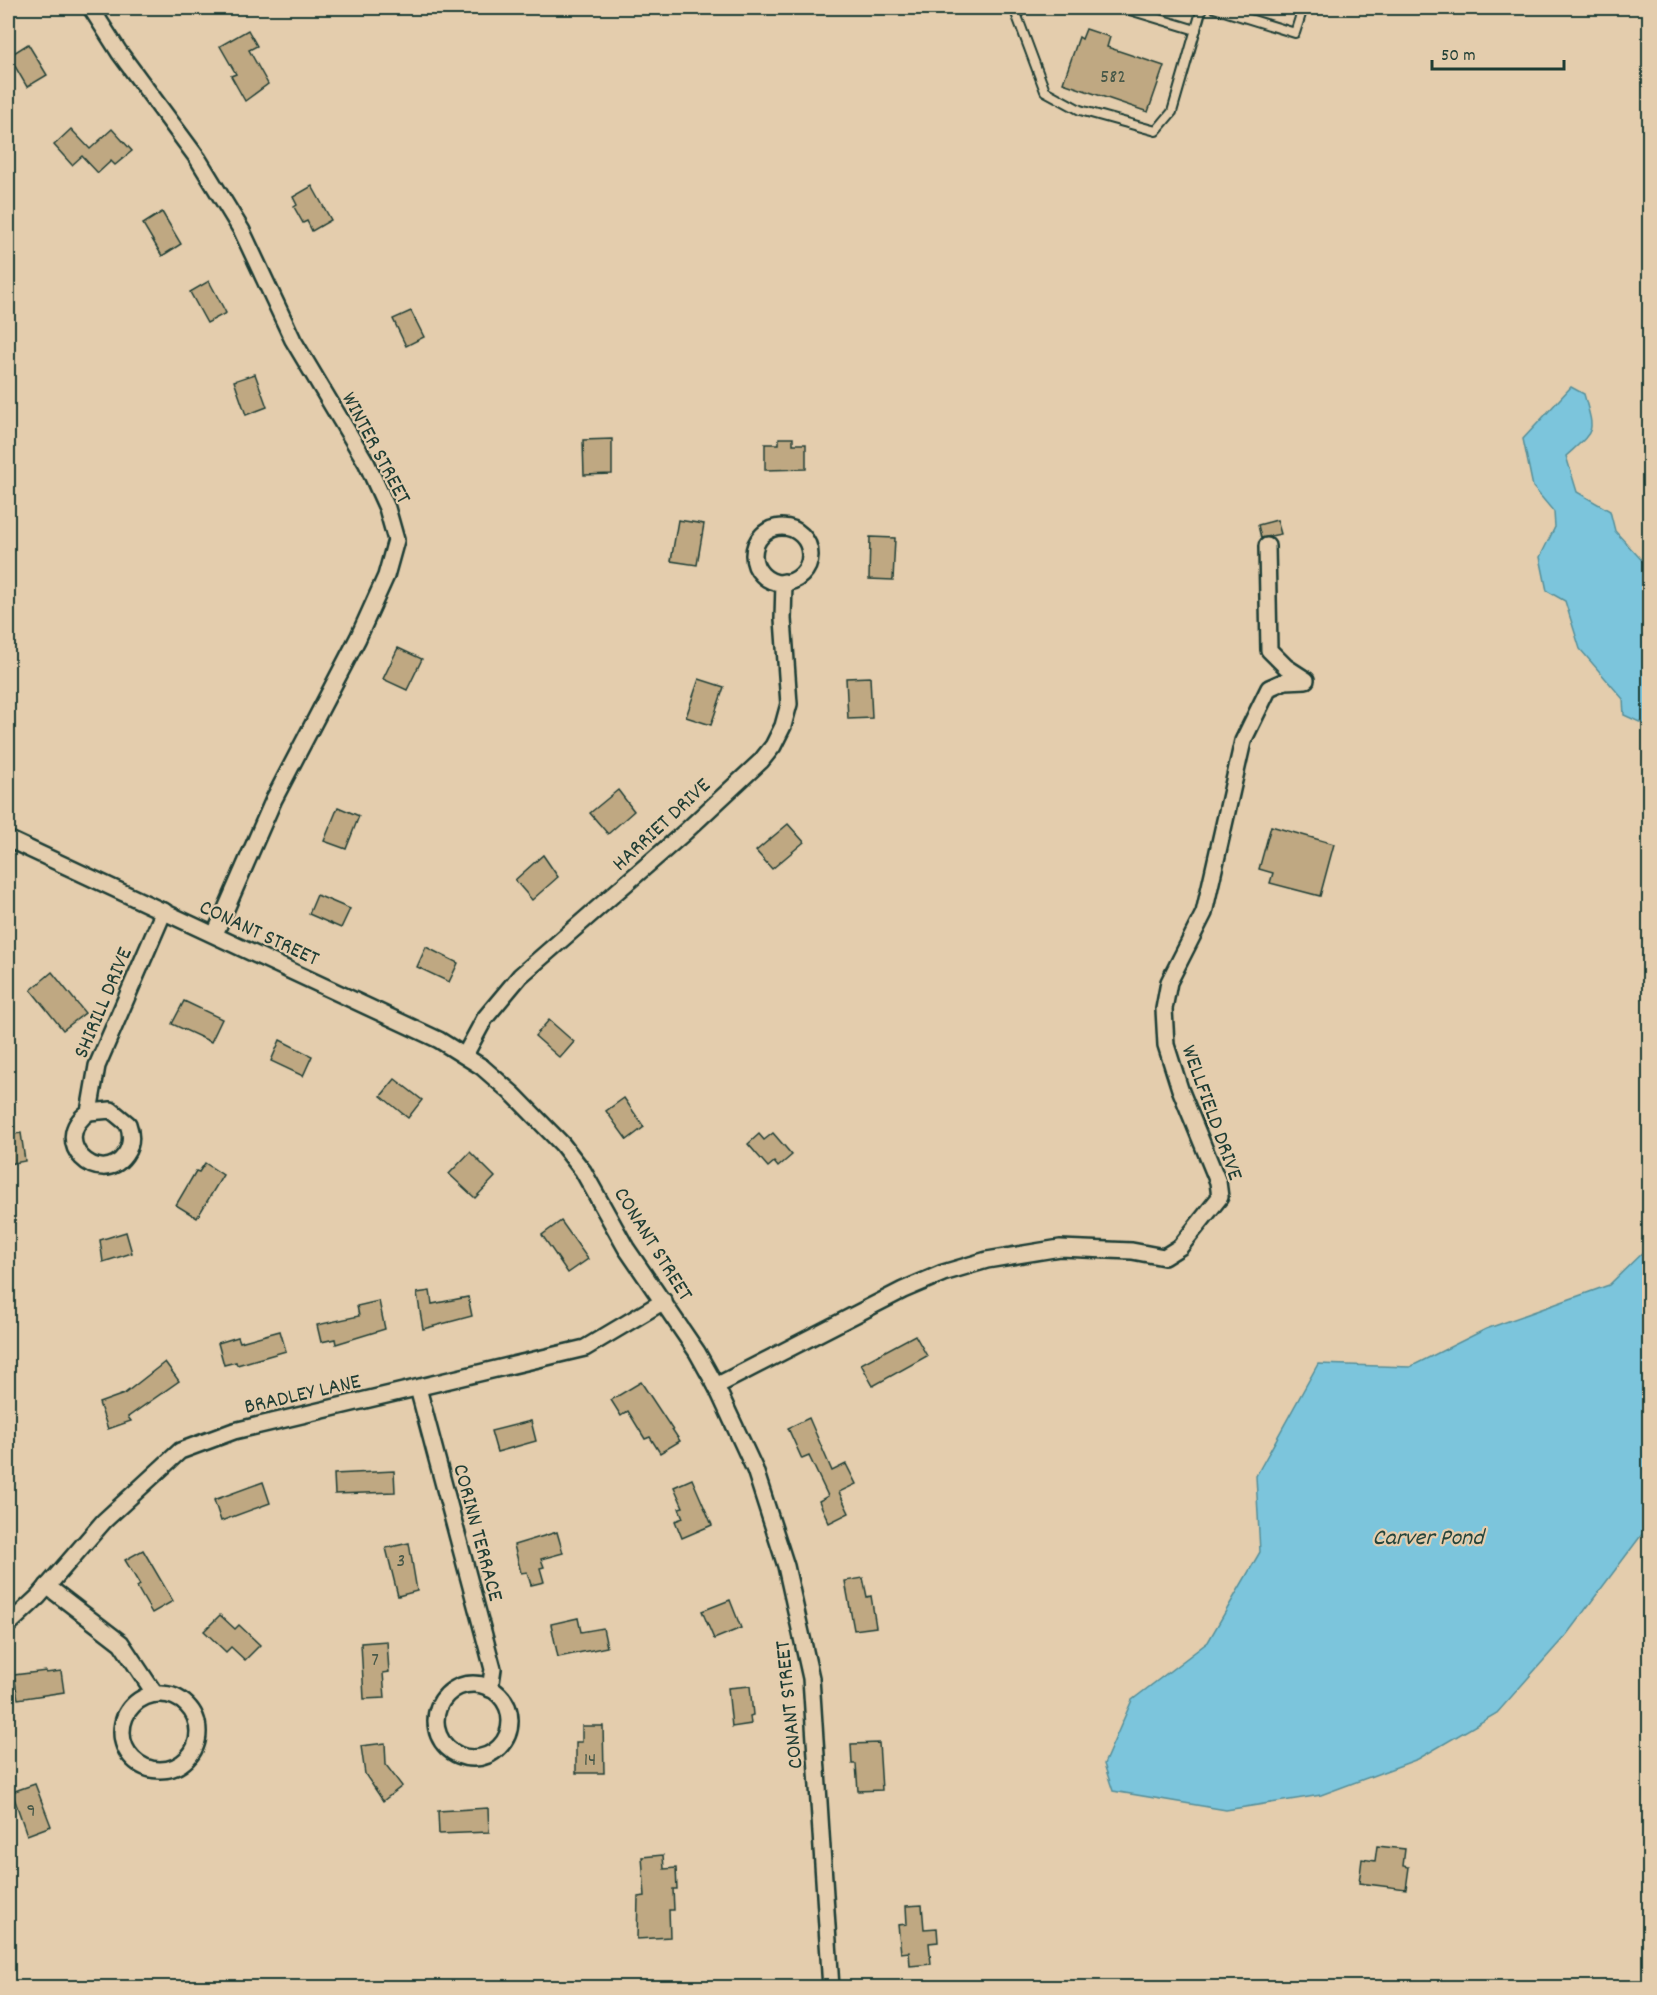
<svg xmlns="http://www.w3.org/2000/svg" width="1657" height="1995" viewBox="0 0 1657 1995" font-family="Dekko,sans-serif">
<rect width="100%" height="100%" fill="#e4cdad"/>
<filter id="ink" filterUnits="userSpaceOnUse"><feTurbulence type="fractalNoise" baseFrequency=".0167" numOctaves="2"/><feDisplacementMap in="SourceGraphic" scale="12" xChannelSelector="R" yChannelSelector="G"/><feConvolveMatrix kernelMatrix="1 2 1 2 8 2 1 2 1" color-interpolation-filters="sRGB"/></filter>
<g filter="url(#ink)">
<g fill="#7bc5dc" stroke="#568f99" stroke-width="1.5">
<path d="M1571,387L1584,394C1595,434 1596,429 1566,456L1577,492L1610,511L1615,531L1649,568V733L1644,724L1624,715L1623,699L1580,649L1565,601L1547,591L1540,557L1555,527L1554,512L1533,487L1523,439Z"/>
<path d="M1649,1246V1525L1567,1634L1497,1713L1418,1759L1321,1795L1226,1810L1113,1791L1104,1764L1132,1700L1208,1642L1260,1552L1256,1476L1318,1364L1410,1367L1486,1329L1609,1285Z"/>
</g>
<g fill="#bfa882" stroke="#1f3d34" stroke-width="1.5">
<path d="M1086,29L1110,37L1107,47L1164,66L1148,112L1063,83L1079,37L1082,39Z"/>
<path d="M248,30L257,46L249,50L268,84L245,101L231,76L236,74L220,46Z"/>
<path d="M28,44L47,75L27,87L9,56Z"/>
<path d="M71,129L90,149L112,129L132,151L115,165L111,161L98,173L82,156L72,165L54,145Z"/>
<path d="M312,186L331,220L312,231L307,221L303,223L294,207L297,205L293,197Z"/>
<path d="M162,212L181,244L162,256L143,224Z"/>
<path d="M209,281L226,313L207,323L190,292Z"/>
<path d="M411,311L424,337L406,346L393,319Z"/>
<path d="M255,374L267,407L246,415L234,381Z"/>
<path d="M779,438H793V444H806V469L765,470V444H779Z"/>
<path d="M612,439V474L584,475L583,440Z"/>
<path d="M678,520L704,524L697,565L671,561Z"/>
<path d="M1277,520L1281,534L1261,538L1258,525Z"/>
<path d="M870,537L895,538L893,580L869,579Z"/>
<path d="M398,648L422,659L407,690L383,679Z"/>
<path d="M870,677L872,718L848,719L846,678Z"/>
<path d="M699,679L724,687L711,725L686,717Z"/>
<path d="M618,790L634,811L608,834L590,813Z"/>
<path d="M338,807L359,816L346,849L324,841Z"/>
<path d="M788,824L804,842L772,869L756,851Z"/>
<path d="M1271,826L1334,844L1320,896L1270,883L1273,873L1259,869Z"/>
<path d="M543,855L558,877L532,900L515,880Z"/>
<path d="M317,895L350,909L341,928L309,914Z"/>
<path d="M426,947L458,963L449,982L417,967Z"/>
<path d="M52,972L85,1013L63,1030L31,990Z"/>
<path d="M184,1001L222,1019L211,1042L172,1024Z"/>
<path d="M549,1020L574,1042L560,1058L535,1036Z"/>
<path d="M280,1040L312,1056L303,1076L271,1061Z"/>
<path d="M395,1079L422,1100L408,1118L381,1096Z"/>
<path d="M624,1098L644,1127L627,1140L606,1111Z"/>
<path d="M21,1133L25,1161L8,1164V1135Z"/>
<path d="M773,1133L792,1155L778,1167L774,1162L768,1167L748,1144L759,1134L764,1140Z"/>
<path d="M470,1152L495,1177L475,1198L449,1174Z"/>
<path d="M205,1163L223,1175L197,1218L176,1205L196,1171L199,1172Z"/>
<path d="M561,1221L588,1259L568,1273L542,1235Z"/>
<path d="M126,1232L132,1253L103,1262L100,1240Z"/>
<path d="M430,1291L432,1304L468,1297L472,1316L423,1329L417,1293Z"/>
<path d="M379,1301L385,1329L336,1344L335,1339L321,1342L317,1325L359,1316L357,1306Z"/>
<path d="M280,1331L286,1351L237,1365L236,1362L224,1365L218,1343L238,1337L240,1342Z"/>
<path d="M915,1335L927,1356L873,1386L861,1364Z"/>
<path d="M165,1362L179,1381L128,1417L131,1421L108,1429L99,1403L124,1394Z"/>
<path d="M641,1382L680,1441L660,1453L650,1437L645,1439L628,1411L621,1416L611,1400Z"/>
<path d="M809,1418L832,1471L846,1464L856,1484L839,1492L849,1513L829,1523L819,1501L828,1496L809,1456L802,1459L788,1428Z"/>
<path d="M531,1421L536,1441L497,1452L491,1431Z"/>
<path d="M394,1471L395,1492L335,1494L334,1474Z"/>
<path d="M692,1479L712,1525L682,1538L675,1521L683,1518L679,1508L683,1507L674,1487Z"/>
<path d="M263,1482L270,1503L221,1521L214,1500Z"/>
<path d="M557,1532L563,1553L541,1559L544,1567L540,1568L544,1582L531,1585L527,1572L521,1573L514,1545Z"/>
<path d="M409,1543L417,1591L398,1596L386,1548Z"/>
<path d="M143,1550L173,1601L152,1613L137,1587L140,1585L125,1560Z"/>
<path d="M863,1578L867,1597L871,1596L876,1627L854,1630L845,1581Z"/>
<path d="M730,1600L741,1628L714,1639L702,1611Z"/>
<path d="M220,1615L235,1629L239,1625L260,1645L245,1660L231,1647L226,1652L204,1631Z"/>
<path d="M578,1618L581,1632L603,1628L607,1647L558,1657L551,1624Z"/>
<path d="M387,1641L389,1672L383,1673L385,1698L364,1699L361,1643Z"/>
<path d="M46,1671V1673L61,1671L64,1692L18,1699L14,1675Z"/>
<path d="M750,1686L753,1715L750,1716L751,1724L732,1727L728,1688Z"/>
<path d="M582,1726H603L604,1773H576V1742H582Z"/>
<path d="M385,1743L386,1765L402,1786L383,1801L365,1774L361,1746Z"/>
<path d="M879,1743L882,1790L858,1791L856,1764H852L851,1744Z"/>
<path d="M35,1784L51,1826L27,1835L12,1792Z"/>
<path d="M488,1808L489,1832L439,1834L438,1811Z"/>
<path d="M1377,1846L1405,1849L1403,1866L1409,1867L1406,1889L1359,1883L1362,1859L1375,1861Z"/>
<path d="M663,1855L664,1869L676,1868L677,1889H673L674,1910H669L670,1937L637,1939L638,1897L645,1896L642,1857Z"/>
<path d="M922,1905L924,1929L937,1928L938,1942L929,1943L931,1964L910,1966L909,1952L901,1953L898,1925L907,1924L906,1906Z"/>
</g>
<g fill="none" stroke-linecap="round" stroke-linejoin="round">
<defs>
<g id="service">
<path d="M1014,8L1045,91L1080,110L1156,131L1172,112L1202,8"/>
<path d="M1123,8L1196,30"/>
<path d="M1214,8L1295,33L1303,8"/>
</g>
<g id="minor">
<path d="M91,8L119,52L198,159L242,231L293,340L367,464L387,508L396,540L386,576L358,638L274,799L215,934"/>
<circle cx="782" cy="555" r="28"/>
<path d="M8,839L439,1040L482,1067L514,1095L562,1144L583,1171L626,1248L697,1352L716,1386L755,1470L786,1566L811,1678L831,1988"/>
<path d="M465,1055L485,1018L520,976L685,832L761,761L773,746L783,726L789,704L783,619L784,582"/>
<path d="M89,1112L111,1110L128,1124C132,1135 132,1145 125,1155C100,1190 47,1141 89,1112L97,1066L164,911"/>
<path d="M716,1386L903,1290L943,1273L987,1260L1060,1248L1132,1251L1164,1257L1180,1247L1220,1197L1218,1182L1180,1089L1166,1045L1164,1009L1169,982L1204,913L1243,741L1269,688L1285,681L1306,680L1286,667L1269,650L1267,546"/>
<path d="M418,1388L493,1669L490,1689"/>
<path d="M47,1586L121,1643L155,1694"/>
<path d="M8,1625L38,1597L104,1521L180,1451L234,1431L585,1348L664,1301"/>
<circle cx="473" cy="1721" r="37"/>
<circle cx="160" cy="1732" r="38"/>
</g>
</defs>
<use href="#service" stroke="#1f3d34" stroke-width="12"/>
<use href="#minor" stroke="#1f3d34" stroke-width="20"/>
<use href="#service" stroke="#e4cdad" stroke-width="8"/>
<use href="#minor" stroke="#e4cdad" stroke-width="15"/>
</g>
</g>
<g text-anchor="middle" stroke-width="4.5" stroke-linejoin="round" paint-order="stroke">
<g font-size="20" fill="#475848">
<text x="1113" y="82">582</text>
<text x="401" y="1566">3</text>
<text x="375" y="1665">7</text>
<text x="590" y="1765">14</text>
<text x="31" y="1816">9</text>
</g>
<g font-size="22" fill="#1f3d34" stroke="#e4cdad">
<text transform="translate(378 447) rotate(62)" y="8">WINTER STREET</text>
<text transform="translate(660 823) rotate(-43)" y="8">HARRIET DRIVE</text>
<text transform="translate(260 931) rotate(25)" y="8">CONANT STREET</text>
<text transform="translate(101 1002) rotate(-67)" y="8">SHIRILL DRIVE</text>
<text transform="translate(1214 1112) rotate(70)" y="8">WELLFIELD DRIVE</text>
<text transform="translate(655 1243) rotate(58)" y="8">CONANT STREET</text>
<text transform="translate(302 1392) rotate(-13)" y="8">BRADLEY LANE</text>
<text transform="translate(480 1532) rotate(75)" y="8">CORINN TERRACE</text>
<text transform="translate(787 1705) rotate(-96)" y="8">CONANT STREET</text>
</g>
<g font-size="24" font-style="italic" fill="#24443c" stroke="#e4cdad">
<text x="1428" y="1544">Carver Pond</text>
</g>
</g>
<rect width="1657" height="1995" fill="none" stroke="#e4cdad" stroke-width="30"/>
<rect x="15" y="15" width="1627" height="1965" fill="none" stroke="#1f3d34" stroke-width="2" filter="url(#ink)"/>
<path d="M1432 60v9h132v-9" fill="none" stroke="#1f3d34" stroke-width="3"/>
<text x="1441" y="60" font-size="18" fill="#1f3d34" stroke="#e4cdad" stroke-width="4.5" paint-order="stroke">50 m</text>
</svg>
